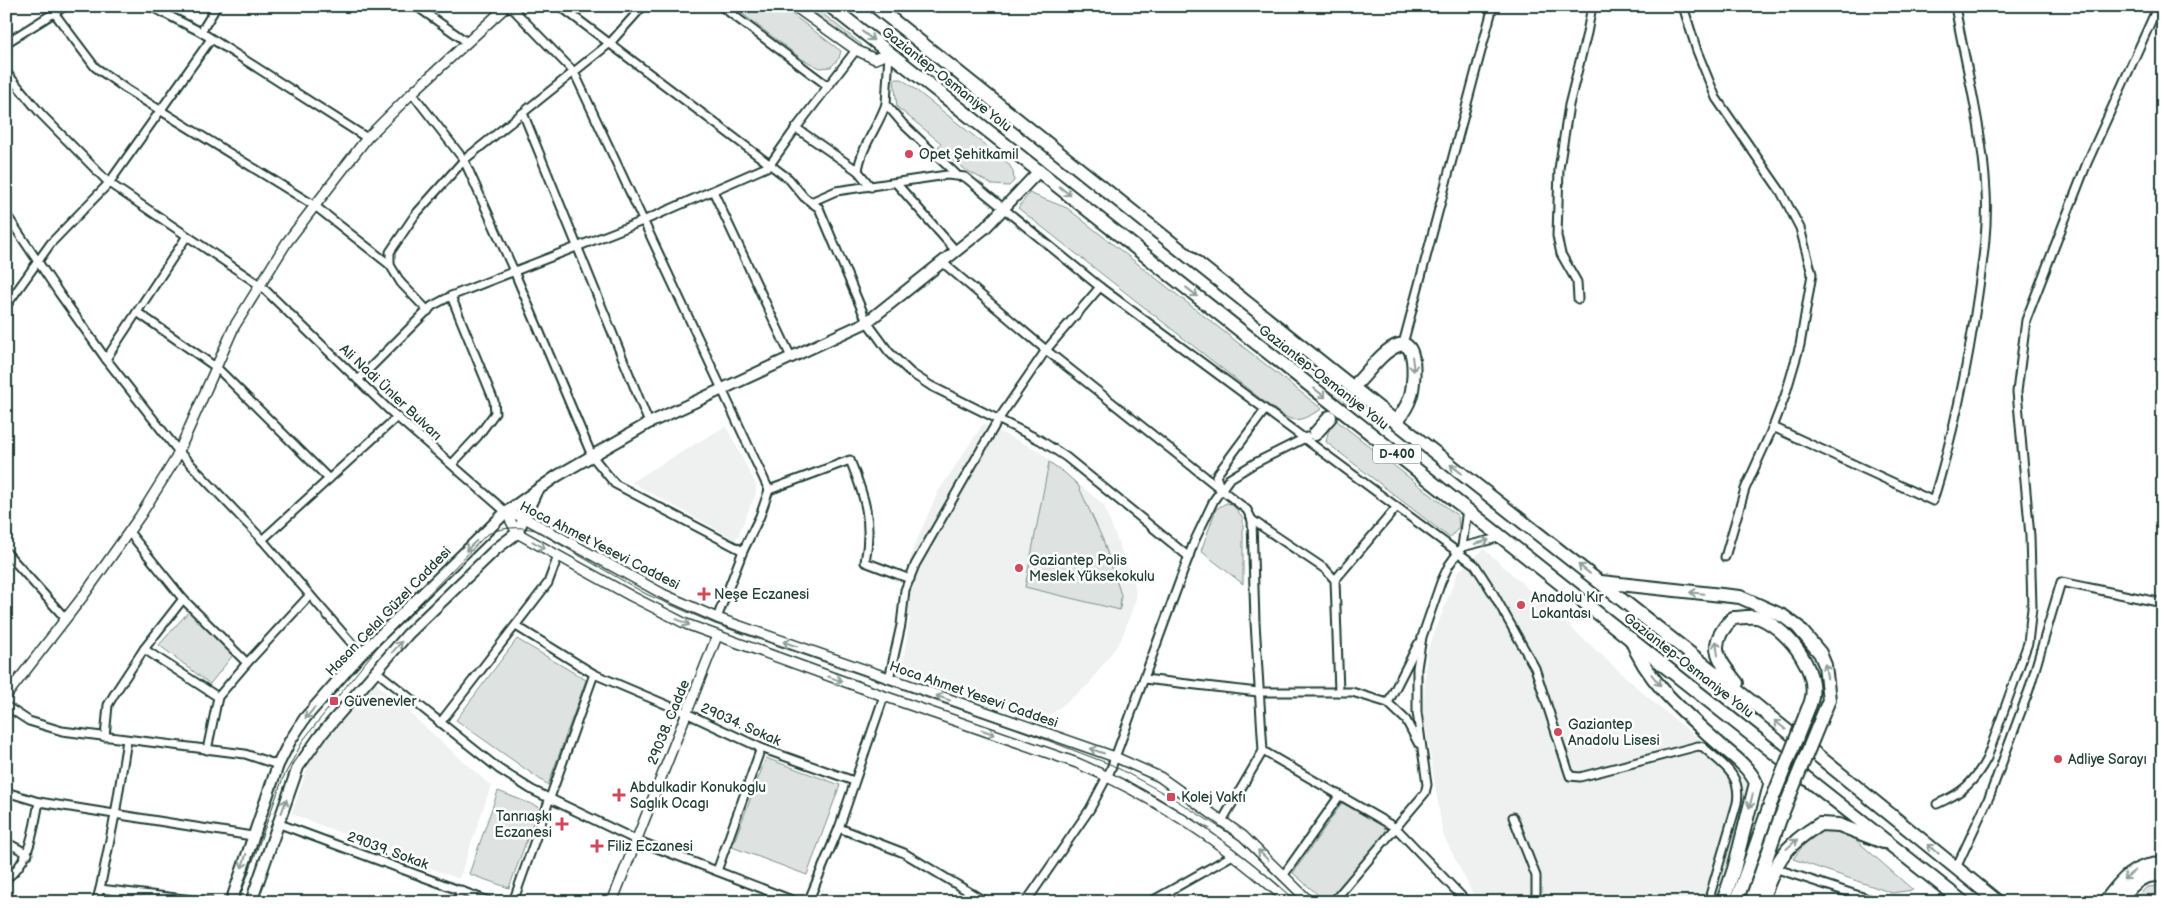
<svg xmlns="http://www.w3.org/2000/svg" width="2169" height="908" viewBox="0 0 2169 908" font-family="'Balsamiq Sans',sans-serif">
<rect width="100%" height="100%" fill="#fff"/>
<filter id="ink" filterUnits="userSpaceOnUse"><feTurbulence type="fractalNoise" baseFrequency=".02" numOctaves="2"/><feDisplacementMap in="SourceGraphic" scale="10" xChannelSelector="R" yChannelSelector="G"/><feConvolveMatrix kernelMatrix="1 2 1 2 8 2 1 2 1" color-interpolation-filters="sRGB"/></filter>
<g filter="url(#ink)">
<g fill="#eef1f0">
<path d="M983,424L1037,450L1103,504L1135,586L1136,599L1121,640L1088,685L1044,720L901,672L910,618L902,608L912,551L938,492Z"/>
<path d="M726,426L756,485V493L736,540L631,482Z"/>
<path d="M1484,549L1660,708L1717,753L1749,785V799L1721,902H1477L1443,835L1423,710L1427,652L1458,572Z"/>
<path d="M375,682L491,786L459,879L292,814L311,757Z"/>
</g>
<g fill="#dee3e2" stroke="#7e908b">
<path d="M732,6H781L841,51L839,58L831,67L820,68L802,59Z"/>
<path d="M806,6H813L862,45L860,48Z"/>
<path d="M902,79L1008,163L1013,171L1014,181L1009,186L993,185L966,170L937,149L941,143L897,107L894,79Z"/>
<path d="M1029,193L1067,208L1322,409C1293,425 1294,423 1267,404L1018,208Z"/>
<path d="M1336,420L1458,516L1459,527L1450,538L1326,442L1328,432Z"/>
<path d="M1049,462L1065,473L1078,485L1103,540L1121,595L1120,610L1025,587Z"/>
<path d="M1226,503L1232,504L1243,518V584L1201,551L1216,509Z"/>
<path d="M189,611L233,655L210,684L159,645Z"/>
<path d="M517,639L586,680L548,785L456,720Z"/>
<path d="M766,758L840,785L807,875L732,847Z"/>
<path d="M498,791L539,807L509,888L469,874Z"/>
<path d="M1342,803L1385,827V834L1326,902L1293,873Z"/>
<path d="M1822,830L1839,831L1855,839L1913,890L1892,893L1793,859L1811,835Z"/>
<path d="M2159,886L2163,888V902H2131L2147,887Z"/>
</g>
<g fill="none" stroke-linecap="round" stroke-linejoin="round">
<path stroke="#d2d8d6" stroke-width="12" stroke-dasharray="12 6" stroke-linecap="butt" d="M1332,415L1358,382"/>
<defs>
<g id="minor">
<path d="M49,6L95,67L129,91L315,206L390,265"/>
<path d="M150,6L201,32"/>
<path d="M217,6L201,32L367,138"/>
<path d="M416,6L467,42"/>
<path d="M510,6L574,72L769,490L760,516L743,551L717,618"/>
<path d="M560,6L789,179L804,197L819,208L867,322L889,352L911,373L931,386L1040,440L1066,457L1189,557"/>
<path d="M721,6L828,86"/>
<path d="M1683,6L1697,51L1716,98L1781,192L1800,228L1812,274L1800,345L1785,396L1773,427L1745,489L1725,557"/>
<path d="M6,43L65,6"/>
<path d="M889,53L886,104L903,124L956,174"/>
<path d="M6,72L41,114L109,183L261,286L388,409L506,512"/>
<path d="M412,93L464,160L514,271L592,456L615,484L743,551"/>
<path d="M523,113L649,423"/>
<path d="M796,128L858,171L871,187"/>
<path d="M858,171C861,147 878,127 886,104"/>
<path d="M896,183L956,251"/>
<path d="M713,191L791,357"/>
<path d="M811,202L836,191L947,175L965,177L1100,287L1475,565L1493,593L1535,668L1570,776L1580,777L1698,746L1703,747C1722,764 1742,774 1737,803L1708,902"/>
<path d="M6,214L59,293L106,359L179,452L258,535L361,654"/>
<path d="M942,262L1046,350L1247,510L1252,520L1255,622L1263,751L1222,821"/>
<path d="M451,296L494,401L495,413L478,436L452,464"/>
<path d="M1578,299L1577,282L1561,254L1557,236L1559,169L1569,105L1587,33L1592,6"/>
<path d="M6,306L51,243L109,183L211,39"/>
<path d="M428,311L401,283L390,265V252L415,215L464,160L610,43L643,6"/>
<path d="M137,312L217,368L329,479"/>
<path d="M1403,344L1493,6"/>
<path d="M106,359L187,236"/>
<path d="M358,380L432,306L451,296L643,221L769,166L796,128L856,50"/>
<path d="M1773,427L1933,501C1954,433 1968,364 1978,294C1983,260 1988,227 1986,192C1983,130 1966,68 1955,6"/>
<path d="M769,490L850,460C865,497 873,522 865,562L910,579"/>
<path d="M1221,490L1216,476L1265,410"/>
<path d="M1252,520L1325,569L1335,580L1339,692"/>
<path d="M129,532L183,599L247,663L218,697L207,750"/>
<path d="M262,540L397,417"/>
<path d="M1462,547L1502,537"/>
<path d="M6,552L66,619"/>
<path d="M1335,580L1396,508"/>
<path d="M516,626L594,674L686,713L761,748L854,781"/>
<path d="M144,649L218,697"/>
<path d="M247,663L310,595"/>
<path d="M376,671L499,769L532,790L636,840L797,902"/>
<path d="M889,679L901,625L905,590L915,565L998,420L1046,350L1100,287"/>
<path d="M1144,679L1258,692H1352L1388,703L1406,720L1418,743"/>
<path d="M1388,703L1418,644"/>
<path d="M6,706L29,721L62,731L245,754L278,765"/>
<path d="M440,723L548,583L558,556"/>
<path d="M105,737L108,705L115,693L144,649L183,599"/>
<path d="M1263,751L1396,828L1467,902"/>
<path d="M6,792L39,802L252,836"/>
<path d="M1937,804C1962,793 1974,783 1987,758L2028,643L2032,608L2030,536L2017,392L2026,320L2087,163L2158,6"/>
<path d="M1513,817L1536,876V902"/>
<path d="M277,823L491,902"/>
<path d="M839,828L904,853L986,902"/>
<path d="M6,842L28,854"/>
<path d="M1774,868L1878,902"/>
<path d="M1956,868L1990,795L2029,690L2061,582L2163,603"/>
<path d="M717,871L761,748"/>
<path d="M1283,876L1340,795"/>
<path d="M6,879C31,861 33,831 39,802"/>
<path d="M100,889L210,902"/>
<path d="M96,902L100,889L115,815L127,740"/>
<path d="M457,902L461,890"/>
<path d="M513,902L594,674"/>
<path d="M808,902L839,828L884,696"/>
<path d="M1026,902L1090,809L1110,771L1194,542L1214,500L1229,479L1255,463L1307,437"/>
<path d="M1150,902L1233,855"/>
<path d="M1333,902L1425,793L1427,785L1417,712V668L1422,637L1441,582L1449,565L1462,547L1467,509"/>
</g>
<g id="tertiary">
<path d="M794,6L856,50L875,59L889,53"/>
<path d="M506,512L523,517L663,594L717,618L1115,757L1160,777L1243,836L1310,902"/>
<path d="M506,512L517,533L631,596L686,624L884,696L1077,763C1154,796 1227,845 1289,902"/>
<path d="M6,696L84,595L140,516L175,460L234,327L287,242L367,138L412,93L507,6"/>
<path d="M612,902L717,636"/>
</g>
<g id="secondary">
<path d="M231,902L278,765L290,741L305,718L361,654L506,512L557,476L649,423L867,322L985,228L1039,171"/>
<path d="M251,902L298,767L320,736L408,634L496,549L517,533L536,492"/>
</g>
<g id="trunk">
<path d="M830,6L1963,902"/>
<path d="M875,6L1396,422L1753,703L1998,902"/>
<path d="M1358,382C1370,370 1383,350 1399,345C1419,339 1414,388 1410,398C1407,407 1402,414 1396,422"/>
<path d="M1315,434L1330,417"/>
<path d="M1601,582L1740,597L1783,616L1798,627L1820,653L1825,665L1829,700L1821,719"/>
<path d="M1631,639C1647,682 1686,714 1719,744C1732,755 1749,767 1756,783L1734,869L1723,902"/>
<path d="M1737,683C1717,658 1706,644 1733,618C1741,618 1753,615 1760,618C1790,631 1825,676 1808,709"/>
<path d="M1736,902L1770,805"/>
<path d="M1751,902L1780,819"/>
<path d="M1761,902C1776,862 1783,846 1820,824L1839,825L1883,842"/>
<path d="M2105,902C2121,880 2134,864 2163,864"/>
<path d="M2119,902C2130,886 2142,872 2163,876"/>
</g>
</defs>
<use href="#minor" stroke="#1f3d34" stroke-width="11"/>
<use href="#tertiary" stroke="#1f3d34" stroke-width="12"/>
<use href="#secondary" stroke="#1f3d34" stroke-width="14"/>
<use href="#trunk" stroke="#1f3d34" stroke-width="16"/>
<use href="#minor" stroke="#fff" stroke-width="7"/>
<use href="#tertiary" stroke="#fff" stroke-width="9"/>
<use href="#secondary" stroke="#fff" stroke-width="10"/>
<use href="#trunk" stroke="#fff" stroke-width="12"/>
<g stroke="#1f3d34" stroke-width="1">
<path d="M1125,780L1210,829"/>
<path d="M238,902L283,778L304,739L380,644L486,535C501,527 519,526 535,530L646,594L715,624L1031,734L1112,765L1171,797L1238,839L1302,902"/>
</g>
<defs>
<g id="trunk-bridge">
<path d="M1770,805L1808,709"/>
<path d="M1780,819L1821,719"/>
</g>
</defs>
<use href="#trunk-bridge" stroke="#1f3d34" stroke-width="16" stroke-linecap="butt"/>
<use href="#trunk-bridge" stroke="#fff" stroke-width="12"/>
</g>
<defs><path id="oneway-shaft" d="M-6 0H5M1.5-3L5.5 0L1.5 3" fill="none" stroke-width="1.6" stroke-linecap="round" stroke-linejoin="round" transform="scale(1.25)"/></defs>
<g stroke="#8f9e9a">
<use href="#oneway-shaft" transform="translate(868 36) rotate(38)"/>
<use href="#oneway-shaft" transform="translate(1065 191) rotate(38)"/>
<use href="#oneway-shaft" transform="translate(1192 292) rotate(38)"/>
<use href="#oneway-shaft" transform="translate(1413 364) rotate(83)"/>
<use href="#oneway-shaft" transform="translate(1320 393) rotate(38)"/>
<use href="#oneway-shaft" transform="translate(1456 469) rotate(-142)"/>
<use href="#oneway-shaft" transform="translate(1482 542) rotate(-15)"/>
<use href="#oneway-shaft" transform="translate(539 545) rotate(29)"/>
<use href="#oneway-shaft" transform="translate(471 546) rotate(136)"/>
<use href="#oneway-shaft" transform="translate(1584 569) rotate(-142)"/>
<use href="#oneway-shaft" transform="translate(1697 593) rotate(-175)"/>
<use href="#oneway-shaft" transform="translate(683 622) rotate(25)"/>
<use href="#oneway-shaft" transform="translate(790 644) rotate(-161)"/>
<use href="#oneway-shaft" transform="translate(397 647) rotate(-49)"/>
<use href="#oneway-shaft" transform="translate(1717 648) rotate(-97)"/>
<use href="#oneway-shaft" transform="translate(1826 671) rotate(-99)"/>
<use href="#oneway-shaft" transform="translate(835 679) rotate(20)"/>
<use href="#oneway-shaft" transform="translate(1656 680) rotate(51)"/>
<use href="#oneway-shaft" transform="translate(943 698) rotate(-161)"/>
<use href="#oneway-shaft" transform="translate(310 713) rotate(130)"/>
<use href="#oneway-shaft" transform="translate(1780 725) rotate(-141)"/>
<use href="#oneway-shaft" transform="translate(988 732) rotate(19)"/>
<use href="#oneway-shaft" transform="translate(1097 751) rotate(-161)"/>
<use href="#oneway-shaft" transform="translate(1751 801) rotate(104)"/>
<use href="#oneway-shaft" transform="translate(284 806) rotate(-70)"/>
<use href="#oneway-shaft" transform="translate(1792 844) rotate(-42)"/>
<use href="#oneway-shaft" transform="translate(1933 849) rotate(-141)"/>
<use href="#oneway-shaft" transform="translate(1263 855) rotate(-135)"/>
<use href="#oneway-shaft" transform="translate(244 861) rotate(108)"/>
<use href="#oneway-shaft" transform="translate(2129 875) rotate(142)"/>
</g>
</g>
<g fill="#d1495b" stroke="#fff" stroke-width="2">
<circle cx="909" cy="154" r="5"/>
<circle cx="1019" cy="568" r="5"/>
<path d="M701.5 586.5h5v5h5v5h-5v5h-5v-5h-5v-5h5z"/>
<circle cx="1521" cy="605" r="5"/>
<rect x="329" y="696" width="10" height="10" rx="2.5"/>
<circle cx="1558" cy="732" r="5"/>
<circle cx="2058" cy="759" r="5"/>
<path d="M616.5 787.5h5v5h5v5h-5v5h-5v-5h-5v-5h5z"/>
<rect x="1166" y="792" width="10" height="10" rx="2.5"/>
<path d="M559.5 816.5h5v5h5v5h-5v5h-5v-5h-5v-5h5z"/>
<path d="M594.5 838.5h5v5h5v5h-5v5h-5v-5h-5v-5h5z"/>
</g>
<g text-anchor="middle" stroke-width="5" stroke-linejoin="round" paint-order="stroke">
<rect fill="#fff" stroke="#627771" stroke-width="1" x="1373" y="444.5" width="48" height="19" rx="4"/>
<g font-size="12" font-weight="bold" fill="#1f3d34">
<text x="1397" y="458">D-400</text>
</g>
<g font-size="14" fill="#1f3d34" stroke="#fff">
<text transform="translate(947 79) rotate(38)" y="5">Gaziantep-Osmaniye Yolu</text>
<text transform="translate(1324 377) rotate(38)" y="5">Gaziantep-Osmaniye Yolu</text>
<text transform="translate(391 392) rotate(43)" y="5">Ali Nadi Ünler Bulvarı</text>
<text transform="translate(600 545) rotate(27)" y="5">Hoca Ahmet Yesevi Caddesi</text>
<text transform="translate(388 611) rotate(-46)" y="5">Hasan Celal Güzel Caddesi</text>
<text transform="translate(1689 665) rotate(38)" y="5">Gaziantep-Osmaniye Yolu</text>
<text transform="translate(974 694) rotate(19)" y="5">Hoca Ahmet Yesevi Caddesi</text>
<text transform="translate(668 722) rotate(-68)" y="5">29038. Cadde</text>
<text transform="translate(741 724) rotate(24)" y="5">29034. Sokak</text>
<text transform="translate(388 850) rotate(20)" y="5">29039. Sokak</text>
</g>
<g font-size="14" fill="#1f3d34" stroke="#fff" text-anchor="start">
<text x="919" y="159">Opet Şehitkamil</text>
<text x="1029" y="565">Gaziantep Polis<tspan x="1029" dy="16">Meslek Yüksekokulu</tspan></text>
<text x="714" y="599">Neşe Eczanesi</text>
<text x="1531" y="602">Anadolu Kır<tspan x="1531" dy="16">Lokantası</tspan></text>
<text x="344" y="706">Güvenevler</text>
<text x="1568" y="729">Gaziantep<tspan x="1568" dy="16">Anadolu Lisesi</tspan></text>
<text x="2068" y="764">Adliye Sarayı</text>
<text x="630" y="792">Abdulkadir Konukoglu<tspan x="630" dy="16">Saglık Ocagı</tspan></text>
<text x="1181" y="802">Kolej Vakfı</text>
<text x="552" y="821" text-anchor="end">Tanrıaşkı<tspan x="552" dy="16">Eczanesi</tspan></text>
<text x="607" y="851">Filiz Eczanesi</text>
</g>
</g>
<rect width="2169" height="908" fill="none" stroke="#fff" stroke-width="25"/>
<rect x="12" y="12" width="2144" height="883" fill="none" stroke="#1f3d34" stroke-width="2" filter="url(#ink)"/>
</svg>
